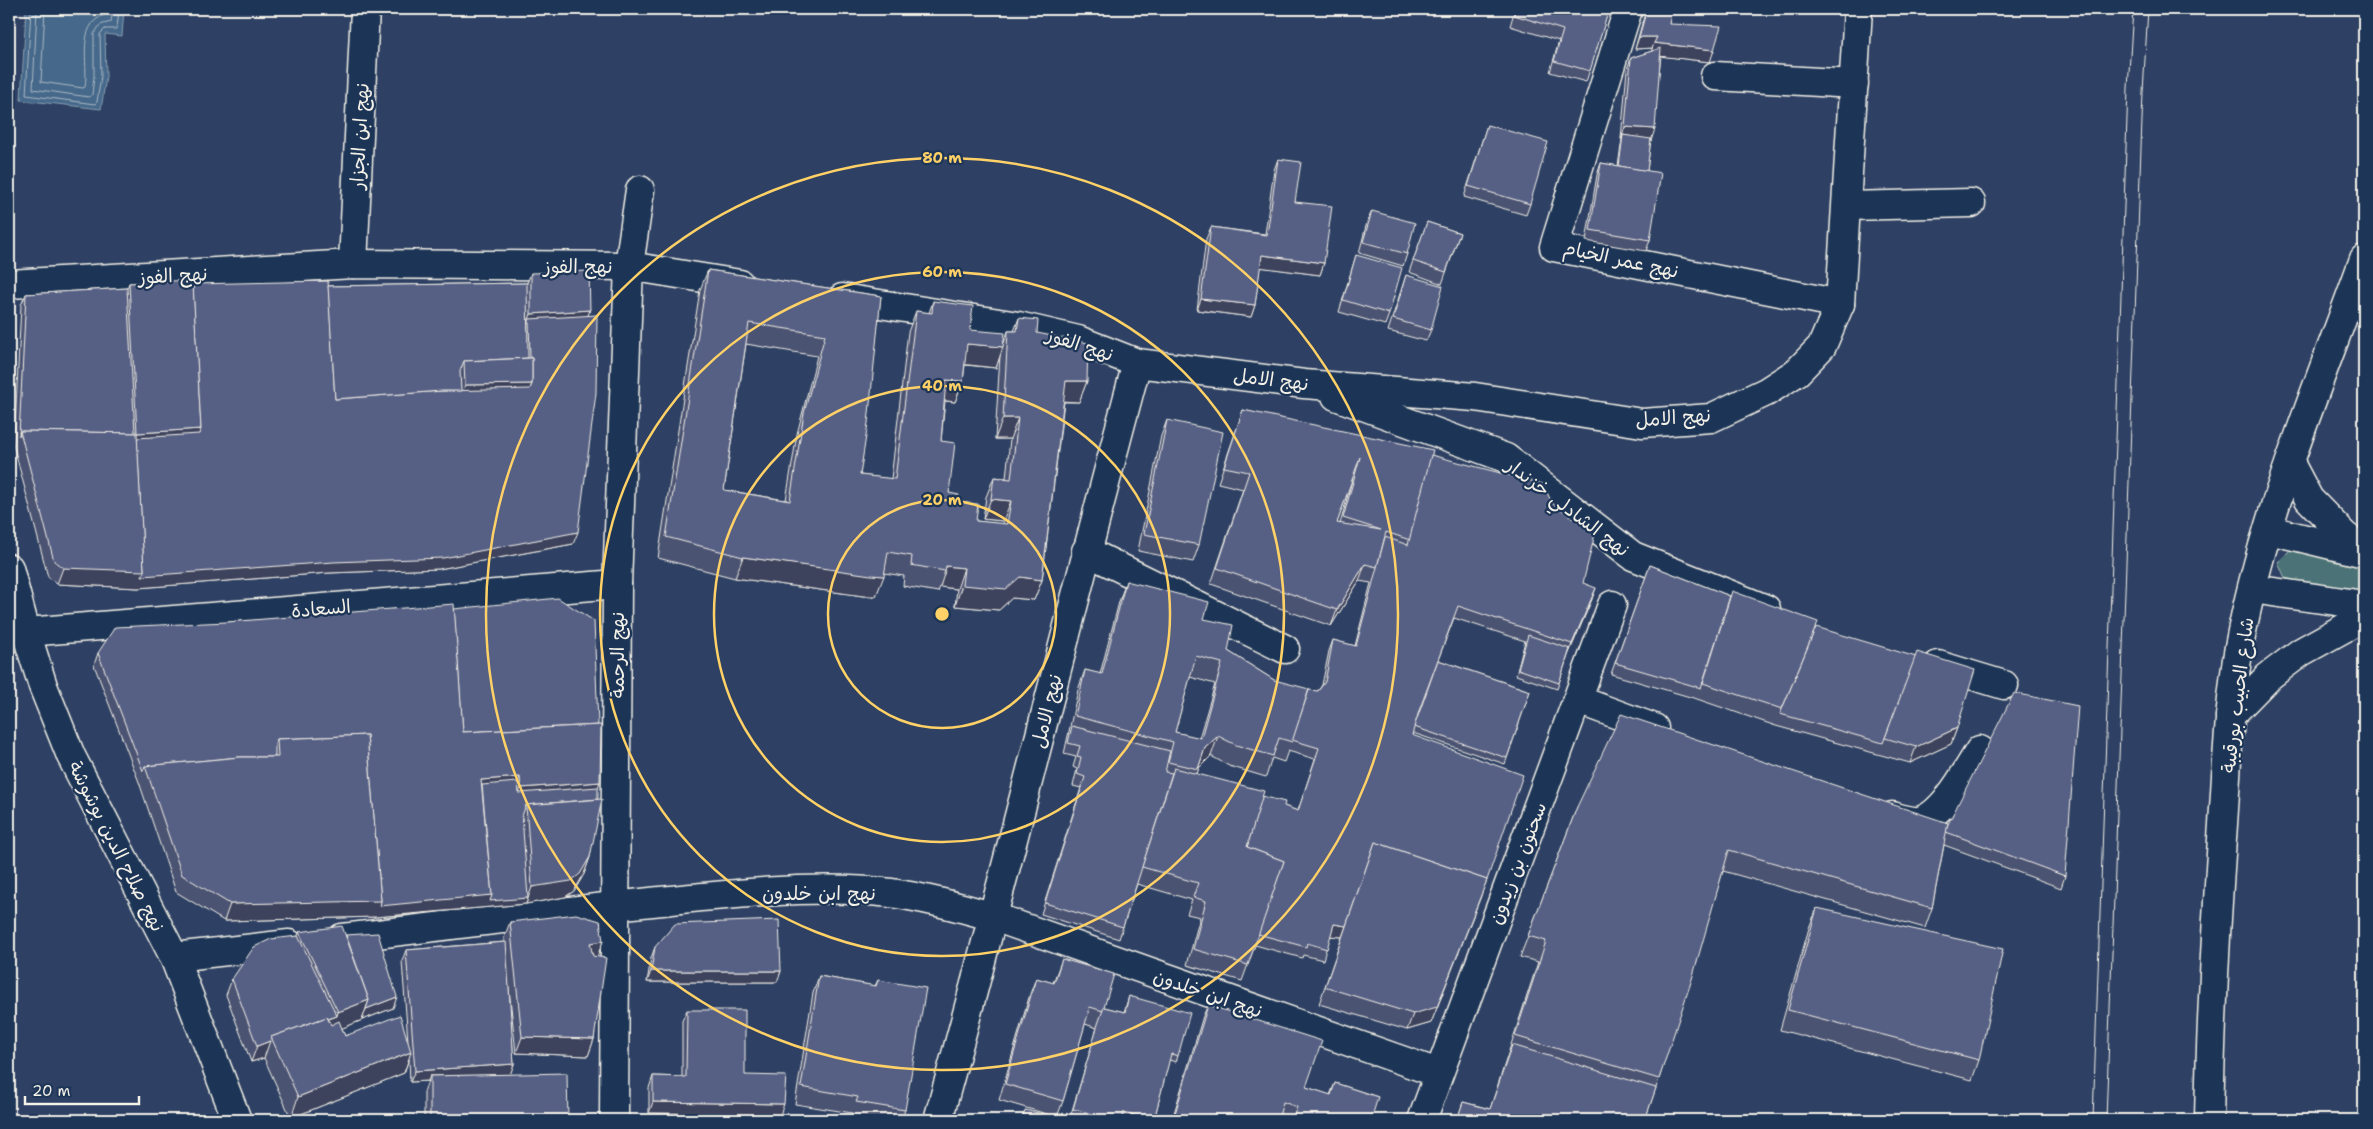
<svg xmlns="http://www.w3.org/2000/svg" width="2373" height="1129" viewBox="0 0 2373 1129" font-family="'Shantell Sans','Playpen Sans Arabic',sans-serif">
<rect width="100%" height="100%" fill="#2e4164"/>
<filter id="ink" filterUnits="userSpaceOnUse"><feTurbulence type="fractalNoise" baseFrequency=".02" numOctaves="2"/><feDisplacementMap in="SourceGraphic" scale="10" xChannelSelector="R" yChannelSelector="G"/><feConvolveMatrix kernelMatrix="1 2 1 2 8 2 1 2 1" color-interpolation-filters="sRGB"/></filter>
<g filter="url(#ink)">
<path fill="#4c7377" stroke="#a0b2b0" d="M2291,549L2364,564V592H2332L2285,578L2278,562Z"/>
<path fill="#44688b" stroke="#8a9fb0" d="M26,9H124L122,36L105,34L106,77L101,109L21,100Z"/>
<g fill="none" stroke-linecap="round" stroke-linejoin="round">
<g stroke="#aebac3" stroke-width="1">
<path d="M31,9L26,95L95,104L97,102L101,77L100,34L105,29H117L119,9"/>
<path d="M37,9L33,89L89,97L92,95L94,76V34L100,25L111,22L113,9"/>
<path d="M45,9L41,82L83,88L85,87C89,62 76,26 104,15L105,9"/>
</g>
<defs>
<g id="pedestrian">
<path d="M1715,76L1854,84"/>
<path d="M1847,206L1971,203"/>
</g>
<g id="minor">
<path d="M1628,9L1554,247L1840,304"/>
<path d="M353,264L365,9"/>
<path d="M9,284L353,264L629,266L740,284"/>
<path d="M842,298L1018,326L1078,340L1137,363"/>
<path d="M1336,396L1506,458L1633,556L1766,609"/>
<path d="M2269,530L2364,553"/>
<path d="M1086,551L1285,649"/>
<path d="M9,568L26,632L43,686L71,756L174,957L237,1120"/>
<path d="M2252,589L2364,605"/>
<path d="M26,632L617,584"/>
<path d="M1938,665L2004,685"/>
<path d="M1578,700L1654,728"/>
<path d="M1892,816C1899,818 1911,822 1919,821C1944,815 1967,770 1980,750"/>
<path d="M342,938C458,925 575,909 691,898C758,892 825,885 891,893C927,898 960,907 994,917L1438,1073"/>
<path d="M174,957L289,944"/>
<path d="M614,1120L617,584L629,266L640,190"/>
<path d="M938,1120C1008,869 1069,615 1137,363L1304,384L1475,397L1642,423L1711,418L1766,392L1797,372L1822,346L1840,304L1858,9"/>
<path d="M1422,1120L1612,605"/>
</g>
<g id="secondary">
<path d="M2290,463L2309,499L2344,535L2364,551"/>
<path d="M2230,716L2268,677L2301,652L2364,617"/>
<path d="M2209,1120C2211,1021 2216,923 2223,824C2227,765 2229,705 2239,647C2263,514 2319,386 2364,259"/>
</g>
</defs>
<use href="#pedestrian" stroke="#f4f1e8" stroke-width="31"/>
<use href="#minor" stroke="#f4f1e8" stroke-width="31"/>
<use href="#secondary" stroke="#f4f1e8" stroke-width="31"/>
<use href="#pedestrian" stroke="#1d3557" stroke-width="28"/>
<use href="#minor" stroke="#1d3557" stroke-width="28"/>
<use href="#secondary" stroke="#1d3557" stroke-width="28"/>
<g stroke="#f4f1e8" stroke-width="1">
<path d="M2093,1120L2128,88L2133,9"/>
<path d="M2106,1120L2143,92L2148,9"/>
</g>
</g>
<g fill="#4b5372" stroke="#f4f1e8" fill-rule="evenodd">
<path d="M1515,9H1609L1586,82L1550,72L1559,41L1510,26Z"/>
<path d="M1646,9H1672L1669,24L1710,62L1661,56L1647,171L1650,240L1646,251L1586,241L1597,175L1601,163L1618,166L1622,139H1621L1627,69L1631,58L1652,51L1653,48L1635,49Z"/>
<path d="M1487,125L1530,204L1526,215L1464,197Z"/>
<path d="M1278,159L1295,202L1324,263L1320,275L1260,267L1255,305L1251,317L1197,310L1206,239L1211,227L1265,234L1274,170Z"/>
<path d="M1372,211L1407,254L1403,266L1359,253L1367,222Z"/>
<path d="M1427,222L1460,233L1442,284L1409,272Z"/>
<path d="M1356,255L1389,314L1385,325L1339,312Z"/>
<path d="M708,270L881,296L860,475L891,479L908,332L916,311L929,313L933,301L970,330L1004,343L1008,331H1014L1019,318L1037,333L1087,381L1079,402H1064L1042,580L1034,600L1012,598L999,610L955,606L957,589L940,587L938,592L903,586L904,576L884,573L876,596H863L735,578L658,558L700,290ZM746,344L817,356L797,434L786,500L724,490ZM1000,355L995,439H1010L1006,478L994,477L986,497L983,519L1003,521V524L976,521L957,502L949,493L941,441L945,401L955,402L963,381L965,365L996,368Z"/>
<path d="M531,273L588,315L573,544L439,569L329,573L138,588L57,584L48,577L14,447L21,305L26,294L127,288L129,283L328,286L527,283Z"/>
<path d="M1406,275L1431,330L1426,341L1388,331Z"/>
<path d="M1243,410L1431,455L1583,583L1592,599L1569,653L1557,689L1516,675L1525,641L1454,618L1438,660L1530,691L1505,764L1413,733L1412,735L1481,896L1431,1023L1407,1030L1319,1004L1342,937L1330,936L1323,960L1303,955L1302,958L1255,945L1242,981L1187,965L1200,917L1187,914L1192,900L1137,884L1119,939L1041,914L1081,788L1073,786L1077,769L1073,767L1076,757L1064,754L1078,690L1085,670L1100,674L1119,602L1126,581L1204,619L1228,651L1274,680L1308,693L1318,691L1322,685L1329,651L1333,640L1355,646L1371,583L1359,581L1331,626L1211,584L1243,489L1218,483ZM1352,480L1340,524L1337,523ZM1190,677L1215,684L1199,738L1175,732ZM1288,751L1315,759L1298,811L1284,806L1262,796L1197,774L1199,768L1211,756L1229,766L1266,777L1272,758L1284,762Z"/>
<path d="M1167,420L1199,545L1193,562L1138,551L1161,436Z"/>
<path d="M1650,565L1730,596L1816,627L1957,728L1951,744L1910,763L1776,726L1697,699L1611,674Z"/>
<path d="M454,609L598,787L590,857L584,874L574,891L565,897L526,904L375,917L224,921L176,892L139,782L94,665L98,653L227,622Z"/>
<path d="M1577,807L1947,827L2065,876L2061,888L1944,845L1932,908L1925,928L1723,871L1659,1079L1645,1120H1457L1463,1102L1490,1109L1538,962L1520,957Z"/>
<path d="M1817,908L1979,1060L1972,1080L1780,1030L1809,928Z"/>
<path d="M510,922L603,941L597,957L594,1039L588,1056L516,1053L508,980L514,1064L510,1074L568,1120H424V1092L428,1081L410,1082L409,1059L404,1073L291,1118L264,1058L251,1062L226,995L232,979L298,936L299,932L346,935L393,1008L342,1028L345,1036L408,1041L402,961L406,950L504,942V938Z"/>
<path d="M655,947L781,971L777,982H647L651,958Z"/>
<path d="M1062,959L1104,1007L1124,1012L1129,996L1178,1056L1176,1062L1169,1060L1154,1120H1129L1122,1118V1120H1090L1071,1114L1097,1028L1085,1024L1063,1101L1057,1117L999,1100L1030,994L1036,978L1053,983Z"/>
<path d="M819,976L875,986L878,980L905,1110L901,1120H863L851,1118L852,1113L795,1104L813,993Z"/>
<path d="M1208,1005L1306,1087L1330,1095L1335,1083L1378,1097L1293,1118L1280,1114L1278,1120H1172L1203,1016Z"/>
<path d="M687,1010L745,1075L780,1115L649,1113V1088L653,1076L682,1077V1021Z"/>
</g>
<g fill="#3d435d" stroke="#f4f1e8">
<path d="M1639,37H1657L1653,48L1635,49Z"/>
<path d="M1654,43L1714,50L1710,62L1650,55Z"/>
<path d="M1625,127L1655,129L1651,141L1623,135L1622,139H1621Z"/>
<path d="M1262,255L1324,263L1320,275L1258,267Z"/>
<path d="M1201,299L1255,305L1251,317L1197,310Z"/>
<path d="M590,310L584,326L529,319L525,330L531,314Z"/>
<path d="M967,344L1003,347L996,368L960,364Z"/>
<path d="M946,380L963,381L955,402L939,400Z"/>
<path d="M1066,381H1087L1079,402L1059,401Z"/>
<path d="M532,384L526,400L461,396L465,385Z"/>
<path d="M1003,418H1018L1010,439H995Z"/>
<path d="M201,429L195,445L131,449L137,433Z"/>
<path d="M991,499L1011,501L1003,521L983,519Z"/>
<path d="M578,532L573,544L439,569L329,573L138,588L57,584L63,568Z"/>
<path d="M743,557L884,576L876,596H863L735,578Z"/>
<path d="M1365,564L1359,581L1331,626L1337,610Z"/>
<path d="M946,566L964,568L957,589L940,587L945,571Z"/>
<path d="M1020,577L1042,580L1034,600L1012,598L999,610L955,606L962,585Z"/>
<path d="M1596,588L1592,599L1568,655L1572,644Z"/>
<path d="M1957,728L1951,744L1910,763L1916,747Z"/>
<path d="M1218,736L1211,756L1198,769L1205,748Z"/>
<path d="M520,777L516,788L480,786L481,780Z"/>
<path d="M600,782L596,793L517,799L521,788Z"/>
<path d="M590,857L584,874L574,891L565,897L526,904L532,887Z"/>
<path d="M1487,880L1431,1023L1407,1030L1413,1014Z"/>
<path d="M492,895L528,898L526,904L375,917L224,921L230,904Z"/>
<path d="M1334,924L1346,926L1342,937L1330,936Z"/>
<path d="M603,941L597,957L584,959L590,943Z"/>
<path d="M651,971H781L777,982H647Z"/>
<path d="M397,997L393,1008L362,1020L366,1009Z"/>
<path d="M369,1000L362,1020L331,1033L273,1040L337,1016L338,1012Z"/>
<path d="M522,1037L594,1039L588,1056L516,1053Z"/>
<path d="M270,1041L264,1058L251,1062L257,1046Z"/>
<path d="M411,1052L404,1073L291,1118L298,1097Z"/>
<path d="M514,1064L510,1075L430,1076L428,1081L410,1082L415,1071Z"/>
<path d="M653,1102L784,1104L780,1115L649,1113Z"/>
</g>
<g fill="#576085" stroke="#f4f1e8" fill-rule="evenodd">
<path d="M1515,9H1609L1590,71L1554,61L1563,30L1514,15Z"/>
<path d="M1647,9H1672L1669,24L1721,26L1714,50L1654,43L1657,37H1639Z"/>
<path d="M1661,48L1655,129L1625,127L1631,58Z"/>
<path d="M1487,125L1548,142L1530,204L1468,186Z"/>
<path d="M1623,135L1651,139L1647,171L1619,166Z"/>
<path d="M1278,159L1301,162L1295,202L1332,206L1324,263L1262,255L1255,305L1201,299L1211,227L1267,235Z"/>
<path d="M1601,163L1661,173L1650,240L1590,230Z"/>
<path d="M1372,211L1415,223L1407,254L1363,242Z"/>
<path d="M1427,222L1460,233L1446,272L1413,261Z"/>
<path d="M1356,255L1402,268L1389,314L1343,300Z"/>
<path d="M708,270L881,296L868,423L860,475L895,479L916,311L932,313L933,301L973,306L970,330L1005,333L1003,347L967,344L963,381L946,380L941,441L955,443L949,493L959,495L957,502L978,504L976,521L1007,524L1011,501L991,499L994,477L1011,479L1018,418H1003L1008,331H1017L1019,318L1038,320L1037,333L1088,343L1087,381H1066L1042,580L1020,577L1006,589L962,585L964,568L946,566L945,571L911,565L912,556L888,552L884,576L871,575L743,557L666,537ZM749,323L825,335L804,413L790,501L724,490Z"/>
<path d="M589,271L590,310L531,314V273Z"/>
<path d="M1406,275L1443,286L1431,330L1393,319Z"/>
<path d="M193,280L201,429L137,433L129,283Z"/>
<path d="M328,281L335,399L442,391L530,389L532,384V358H530L529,319L597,315L596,393L578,532L443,558L334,562L142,576L144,571L137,438L199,434L201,429L193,284Z"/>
<path d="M527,283L528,358L464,361L460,371L461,391H442L335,399L328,286Z"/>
<path d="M127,288L135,433L20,431L19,436L26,294Z"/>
<path d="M532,358V384L465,385L464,361Z"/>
<path d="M1243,410L1433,450L1410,540L1386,532L1377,567L1365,564L1337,610L1217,568L1249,472L1224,467ZM1360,457L1343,518L1381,530L1337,523Z"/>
<path d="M1167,420L1223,432L1199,545L1144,534Z"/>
<path d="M20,431L137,433L144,571L63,568L54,561Z"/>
<path d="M1431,455L1543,484L1552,503L1595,534L1583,583L1596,588L1572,644L1458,606L1419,711L1412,735L1523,775L1487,880L1375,842L1346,926L1334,924L1327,949L1307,943L1306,947L1258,934L1284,861L1247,847L1262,796L1285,802L1284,806L1298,811L1319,748L1292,740L1308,693L1309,690L1318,691L1325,682L1333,640L1356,646L1385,537L1408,545Z"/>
<path d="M1650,565L1730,596L1701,688L1615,663Z"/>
<path d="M1126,581L1209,602L1204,619L1233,625L1228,651L1274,680L1309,689L1292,742L1279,738L1273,756L1236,745L1218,736L1205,748L1198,769L1168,762L1173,742L1075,716L1085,670L1102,674ZM1196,656L1222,663L1201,738L1175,732Z"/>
<path d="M1732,591L1818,622L1782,709L1703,683Z"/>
<path d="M558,598L594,621L598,725L463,732L454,609Z"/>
<path d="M454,604L463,732L601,725L600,782L521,788L520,777L481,780L492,895L380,906L381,901L367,735L277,739L275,744V757H240L145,766L143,771L98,653L115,627L227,622Z"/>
<path d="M1816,627L1916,657L1883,743L1780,714Z"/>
<path d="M1528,635L1570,649L1559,683L1518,669Z"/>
<path d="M1917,652L1975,670L1957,728L1916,747L1885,738Z"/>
<path d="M1438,660L1530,691L1507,758L1414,727Z"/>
<path d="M2014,693L2078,706L2065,876L1946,832L1947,826Z"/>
<path d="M1621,714L1948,823L1932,908L1729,850L1692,979L1659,1079L1515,1036L1546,941L1528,936L1577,807Z"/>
<path d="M1072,726L1170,751L1165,772L1172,773L1123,927L1045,903L1085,777L1077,774L1081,757L1077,756L1080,746L1068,743Z"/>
<path d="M367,735L381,901L230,904L182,875L145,766L240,757H278L277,739Z"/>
<path d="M1174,768L1264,791L1247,847L1284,861L1248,965L1193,949L1206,901L1193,897L1198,883L1142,867Z"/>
<path d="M518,782L519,793L598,787V799L526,805L522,816L528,898L490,901L492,895L482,785Z"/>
<path d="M602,799L590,857L580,874L571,881L532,887L526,805Z"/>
<path d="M1375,842L1487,880L1437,1007L1413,1014L1325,987Z"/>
<path d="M1817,908L2003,949L1979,1060L1788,1010Z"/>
<path d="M576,914L600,921L603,941L590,943L593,956L606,958L594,1039L522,1037L510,922Z"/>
<path d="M779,920L781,971H651L655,947L675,924Z"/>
<path d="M342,926L369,1000L338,1012L299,932Z"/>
<path d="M378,933L397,997L366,1009L369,1000L346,935Z"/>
<path d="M298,936L337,1016L328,1019L327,1017L271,1037L270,1041L257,1046L232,979L254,947L271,939Z"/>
<path d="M506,942L514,1064L415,1071L406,950Z"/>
<path d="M1062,959L1114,974L1103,1011L1090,1007L1063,1101L1005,1084L1036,978L1054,983Z"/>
<path d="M819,976L876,986L878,980L926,988L905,1110L856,1102L858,1097L801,1087Z"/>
<path d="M1129,996L1190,1013L1178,1056L1171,1054L1154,1120H1137L1138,1116L1124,1112L1122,1120H1090L1092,1114L1073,1109L1098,1024L1104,1007L1125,1012Z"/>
<path d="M1208,1005L1322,1041L1306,1087L1331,1095L1335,1083L1378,1097L1371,1120H1292L1297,1107L1283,1102L1278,1120H1173Z"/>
<path d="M687,1010H745V1075L786,1076L784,1104L653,1102V1076L686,1077Z"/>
<path d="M400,1015L411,1052L298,1097L271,1037L327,1017L331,1025L339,1021L345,1036Z"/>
<path d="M1512,1045L1656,1088L1645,1120H1457L1463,1102L1490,1109Z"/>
<path d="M567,1073L568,1120H430V1076Z"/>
<path d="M1025,1110L1069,1120H1022Z"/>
<path d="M676,1119L730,1120H676Z"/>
</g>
</g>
<g fill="none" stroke="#ffd166" stroke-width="2.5">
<circle cx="942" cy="614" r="114"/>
<circle cx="942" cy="614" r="228"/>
<circle cx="942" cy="614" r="342"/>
<circle cx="942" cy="614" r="456"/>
</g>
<g text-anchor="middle" stroke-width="4.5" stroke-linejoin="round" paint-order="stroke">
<g font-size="19" fill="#f4f1e8" stroke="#1d3557">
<text transform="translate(359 136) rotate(-87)" y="7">نهج ابن الجزار</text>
<text transform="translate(1621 259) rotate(12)" y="7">نهج عمر الخيام</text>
<text x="578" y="273">نهج الفوز</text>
<text transform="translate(173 275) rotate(-3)" y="7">نهج الفوز</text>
<text transform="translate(1080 344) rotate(18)" y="7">نهج الفوز</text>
<text transform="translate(1271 379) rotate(7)" y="7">نهج الامل</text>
<text transform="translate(1673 417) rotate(-4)" y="7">نهج الامل</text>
<text transform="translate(1568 507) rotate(37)" y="7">نهج الشادلي خزندار</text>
<text transform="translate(321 608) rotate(-5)" y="7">السعادة</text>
<text transform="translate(617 655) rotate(-90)" y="7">نهج الرحمة</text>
<text transform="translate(2237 695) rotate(-83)" y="7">شارع الحبيب بورقيبة</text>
<text transform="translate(1046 711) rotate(-76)" y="7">نهج الامل</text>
<text transform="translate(117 846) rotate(63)" y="7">نهج صلاح الدين بوشوشة</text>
<text transform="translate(1517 863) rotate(-69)" y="7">سحنون بن زيدون</text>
<text x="819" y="900">نهج ابن خلدون</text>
<text transform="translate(1208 993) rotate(19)" y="7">نهج ابن خلدون</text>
</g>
</g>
<circle cx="942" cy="614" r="8" fill="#ffd166" stroke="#1d3557" stroke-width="2.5"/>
<g font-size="15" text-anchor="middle" font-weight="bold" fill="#ffd166" stroke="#1d3557" stroke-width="4.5" stroke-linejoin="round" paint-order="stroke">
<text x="942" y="163">80 m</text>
<text x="942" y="277">60 m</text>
<text x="942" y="391">40 m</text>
<text x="942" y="505">20 m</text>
</g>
<rect width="2373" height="1129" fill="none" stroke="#1d3557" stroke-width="30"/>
<rect x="15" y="15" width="2343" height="1099" fill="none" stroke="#f4f1e8" stroke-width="2" filter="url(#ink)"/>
<path d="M25 1096v8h114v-8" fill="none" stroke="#f4f1e8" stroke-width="2.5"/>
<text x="32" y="1096" font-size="15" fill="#f4f1e8" stroke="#1d3557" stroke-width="4" paint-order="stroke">20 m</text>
</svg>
